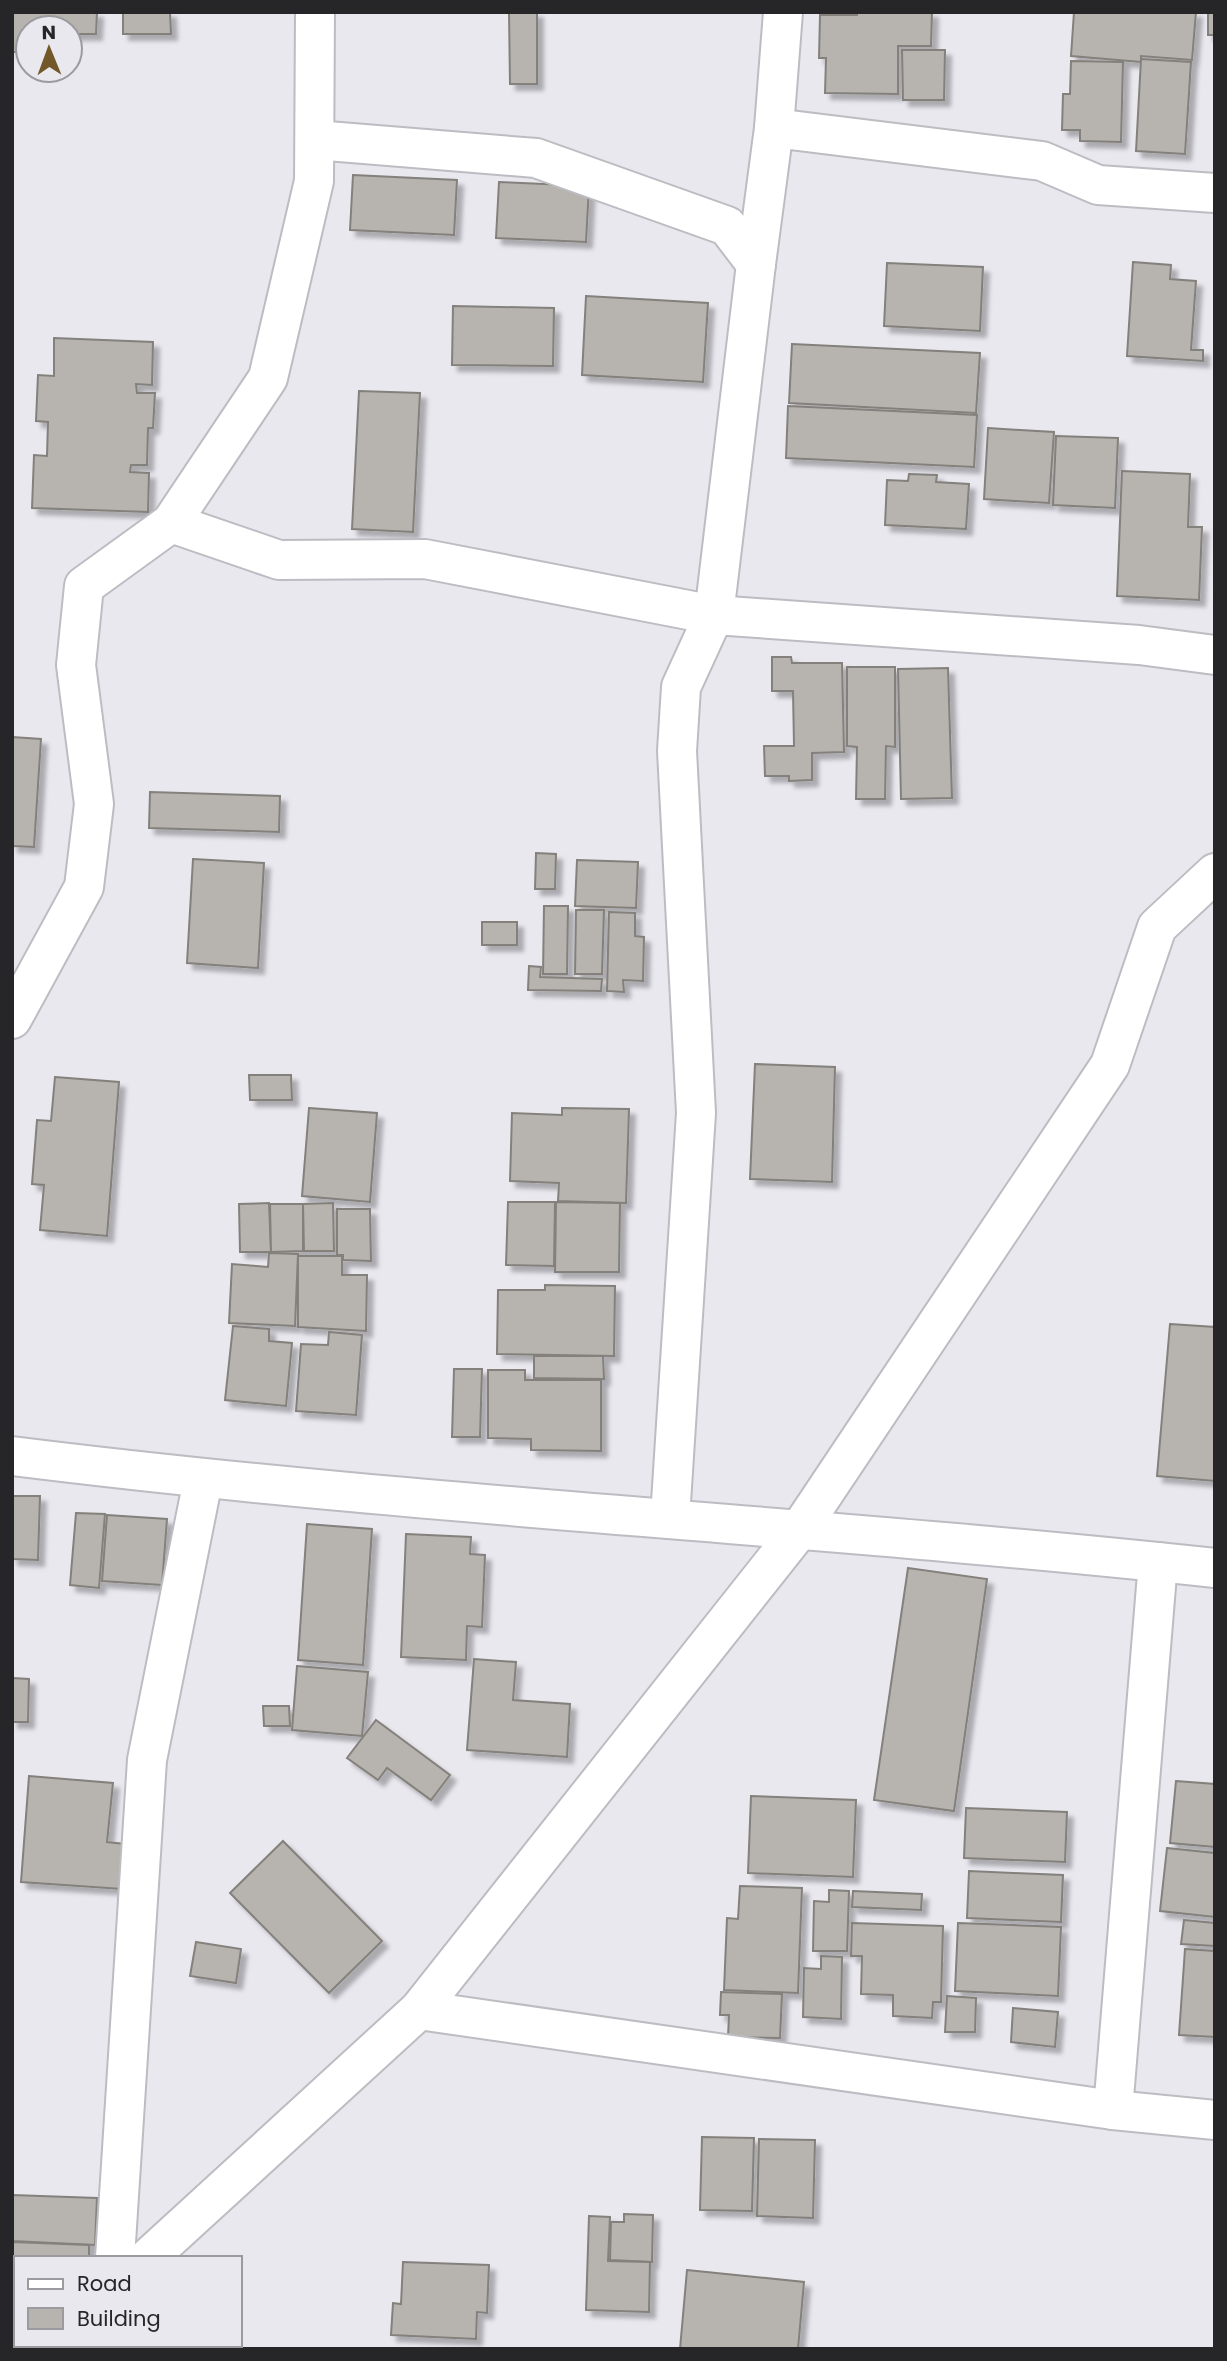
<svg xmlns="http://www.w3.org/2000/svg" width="1227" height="2361" viewBox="0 0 1227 2361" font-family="Poppins,sans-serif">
<defs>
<filter id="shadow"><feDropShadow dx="6" dy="6" stdDeviation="2" flood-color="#0004"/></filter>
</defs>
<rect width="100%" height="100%" fill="#e9e8ef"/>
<g fill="#b7b3ae" stroke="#84817c" stroke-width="2" filter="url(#shadow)">
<path d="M12,12H97L96,34H70V28H28V52H12Z"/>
<path d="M123,12H170L171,34H123Z"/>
<path d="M509,12H537V84H510Z"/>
<path d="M857,12H932L931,46H898V94L825,93L826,58H819L820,15H857Z"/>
<path d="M1074,12H1196L1192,60L1141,56V62L1071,56Z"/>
<rect x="1208" y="12" width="7" height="23"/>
<path d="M902,50H945L944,100H903Z"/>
<path d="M1141,59L1191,62L1185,154L1136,151Z"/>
<path d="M1071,61L1123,62L1121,142L1080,141V130H1062L1063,94H1070Z"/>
<path d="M353,175L457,180L454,235L350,230Z"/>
<path d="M499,182L589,186L586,242L496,238Z"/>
<path d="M1133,262L1171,265L1170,279L1196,281L1191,350H1203V361L1127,356Z"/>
<path d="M887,263L983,267L980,331L884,326Z"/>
<path d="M586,296L708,303L703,382L582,375Z"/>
<path d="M453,306L554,308L553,366L452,365Z"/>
<path d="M54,338L153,342L152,385L136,384L137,393H155L153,428H148L147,465H131L130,472L149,473L148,512L32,508L34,455L47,456L48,422L36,421L38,375L54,376Z"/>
<path d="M792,344L980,353L976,413L789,403Z"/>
<path d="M359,391L420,393L413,532L352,529Z"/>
<path d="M788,406L977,415L974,467L786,458Z"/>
<path d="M988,428L1054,432L1049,503L984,499Z"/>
<path d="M1056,436L1118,438L1115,508L1053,505Z"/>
<path d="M1122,471L1190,474L1188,527H1202L1199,600L1117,596Z"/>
<path d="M909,474L937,475L936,482L969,484L966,529L885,525L887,480L908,481Z"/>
<path d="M772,657H791L792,663H842L844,752L812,753V780L789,781V776H765L764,746H794L793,691H772Z"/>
<path d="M847,667H895V747L886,746L885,799H856L857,747L847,746Z"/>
<path d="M948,668L952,798L901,799L898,669Z"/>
<path d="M12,737L41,739L34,847L12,846Z"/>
<path d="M150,792L280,796L279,832L149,828Z"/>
<path d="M536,853L556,854L555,889H535Z"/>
<path d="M193,859L264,863L258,968L187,963Z"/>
<path d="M577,860L638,862L636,908L575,906Z"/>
<path d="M544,906H568L567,974H543Z"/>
<path d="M576,910H604L602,974H575Z"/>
<path d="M609,912L635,913V936L644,937L643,981L623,980L624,992L607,991Z"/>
<rect x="482" y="922" width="35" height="23"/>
<path d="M529,966L541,967L540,977L602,979L601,991L528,990Z"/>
<path d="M755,1064L835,1067L832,1182L750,1179Z"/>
<path d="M249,1075H291L292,1100H250Z"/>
<path d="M55,1077L119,1082L107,1236L40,1230L44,1185L32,1184L37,1120L51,1121Z"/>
<path d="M309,1108L377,1113L370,1202L302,1196Z"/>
<path d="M562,1108L629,1109L626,1203L558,1201L559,1183L510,1181L512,1113L562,1115Z"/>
<path d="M508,1202H555L554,1266L506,1265Z"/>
<path d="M556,1202L620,1203L619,1272H555Z"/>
<path d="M269,1203L271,1252H240L239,1204Z"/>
<path d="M333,1203L334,1251H304L303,1204Z"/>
<path d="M270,1204H303V1251L271,1252Z"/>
<path d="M337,1209H370L371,1261L343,1260V1255H337Z"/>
<path d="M269,1253L298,1254L295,1326L229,1323L232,1264L268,1267Z"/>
<path d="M298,1256H342V1275H367L366,1331L298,1327Z"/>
<path d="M545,1285L615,1286L614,1356L497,1354L498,1290H545Z"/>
<path d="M1170,1324L1215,1327V1481L1157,1476Z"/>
<path d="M233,1326L269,1329V1341L292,1343L286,1406L225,1400Z"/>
<path d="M329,1332L362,1335L356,1415L296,1411L301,1344L328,1345Z"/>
<path d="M534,1356H603L604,1379L534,1378Z"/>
<path d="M454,1369H482L480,1437H452Z"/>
<path d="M488,1370H525V1380H601V1451L531,1450V1439L488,1438Z"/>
<path d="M12,1496H40L38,1560L12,1559Z"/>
<path d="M76,1513L105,1514L99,1588L70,1585Z"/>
<path d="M107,1515L167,1519L162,1585L102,1581Z"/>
<path d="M307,1524L372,1529L363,1665L298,1660Z"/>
<path d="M406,1534L471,1537L470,1554L485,1555L482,1627L467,1626L466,1660L401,1657Z"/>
<path d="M908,1568L987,1579L954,1811L874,1800Z"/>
<path d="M474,1659L516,1662L513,1700L570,1704L567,1757L467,1750Z"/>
<path d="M297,1666L368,1672L362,1736L292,1730Z"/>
<path d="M12,1678L29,1679L28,1722H12Z"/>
<path d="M263,1706H289L290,1726H264Z"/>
<path d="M376,1720L450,1775L431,1800L387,1768L378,1780L347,1758Z"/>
<path d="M29,1776L113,1783L107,1842L125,1844L122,1889L21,1882Z"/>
<path d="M1176,1781L1215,1784V1847L1170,1843Z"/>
<path d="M751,1796L856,1800L853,1877L748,1873Z"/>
<path d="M966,1808L1067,1812L1065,1862L964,1858Z"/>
<path d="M283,1841L382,1941L329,1993L230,1893Z"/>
<path d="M1167,1848L1215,1853V1917L1160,1911Z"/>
<path d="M969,1871L1063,1875L1061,1922L967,1918Z"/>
<path d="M740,1886L802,1888L798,1993L724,1990L727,1918L738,1919Z"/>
<path d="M829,1890L849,1891L847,1951H813L814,1901L829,1902Z"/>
<path d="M853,1891L922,1894L921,1910L852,1907Z"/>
<path d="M1184,1920L1215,1923V1946L1181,1944Z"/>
<path d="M852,1923L943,1926L941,2002H933L932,2018L893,2016V1995L861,1994L862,1956H851Z"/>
<path d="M958,1923L1061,1927L1058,1996L955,1991Z"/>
<path d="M196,1942L241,1949L236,1983L190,1976Z"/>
<path d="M1185,1949L1215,1951V2037L1179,2035Z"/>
<path d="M821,1956L842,1957L841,2019L803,2017L804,1968L821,1969Z"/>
<path d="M721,1992L782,1994L780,2038L728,2037L729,2015H720Z"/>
<path d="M947,1996L976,1998L975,2032H945Z"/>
<path d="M1013,2008L1058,2012L1055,2047L1011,2042Z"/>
<path d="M702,2137L754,2138L752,2211L700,2210Z"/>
<path d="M759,2139L815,2140L813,2218L757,2216Z"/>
<path d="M12,2195L97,2198L95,2245L12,2241Z"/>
<path d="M624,2214L653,2215L652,2262L610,2260L611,2222H624Z"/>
<path d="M589,2216L610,2217L608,2261L650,2262L649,2312L586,2310Z"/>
<path d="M12,2242L89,2245V2258H16V2289H12Z"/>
<path d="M403,2262L489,2265L487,2313L477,2312L476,2339L391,2335L393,2303L401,2304Z"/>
<path d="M687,2270L804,2282L798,2349H680Z"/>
<path d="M12,2307H16V2345H73V2347L12,2349Z"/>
</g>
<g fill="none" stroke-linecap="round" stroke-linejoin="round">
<defs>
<g id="street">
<path d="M774,128L783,12"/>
<path d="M315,140L536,158L727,226L756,264L714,615L681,687L677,751L696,1113L670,1518"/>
<path d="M756,264L774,128L1042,161L1098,185L1215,193"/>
<path d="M171,523L279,560L425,559L714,615L1139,645L1215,655"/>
<path d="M12,1019L84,887L94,804L76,665L84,586L171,523L268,378L314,181L315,12"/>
<path d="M12,1456C412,1506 814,1525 1215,1568"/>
<path d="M419,2010L1113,2110L1215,2120"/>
<path d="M1113,2110L1158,1562"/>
<path d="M115,2258L147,1760L203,1480"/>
<path d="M148,2258L419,2010L800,1529L1110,1065L1157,927L1215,873"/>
<path d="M109,2349L110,2345"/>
</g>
</defs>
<use href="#street" stroke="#bdbcc2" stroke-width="42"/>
<use href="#street" stroke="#fff" stroke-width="38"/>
</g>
<rect width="1227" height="2361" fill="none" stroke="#262628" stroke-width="28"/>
<rect x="14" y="2256" width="228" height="91" fill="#e9e8ef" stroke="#9b9a9f" stroke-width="2"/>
<rect x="28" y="2279" width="35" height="10" fill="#ffffff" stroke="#9b9a9f" stroke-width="2"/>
<text x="77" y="2291" font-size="21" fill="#262628">Road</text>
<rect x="28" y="2308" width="35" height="21" fill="#b7b3ae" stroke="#9b9a9f" stroke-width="2"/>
<text x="77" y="2326" font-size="21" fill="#262628">Building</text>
<g transform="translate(49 49) rotate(359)"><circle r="33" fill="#e9e8ef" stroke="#9b9a9f" stroke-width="2"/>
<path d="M0-5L12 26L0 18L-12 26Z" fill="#725729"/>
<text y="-10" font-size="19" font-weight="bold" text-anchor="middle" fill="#262628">N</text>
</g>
</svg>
